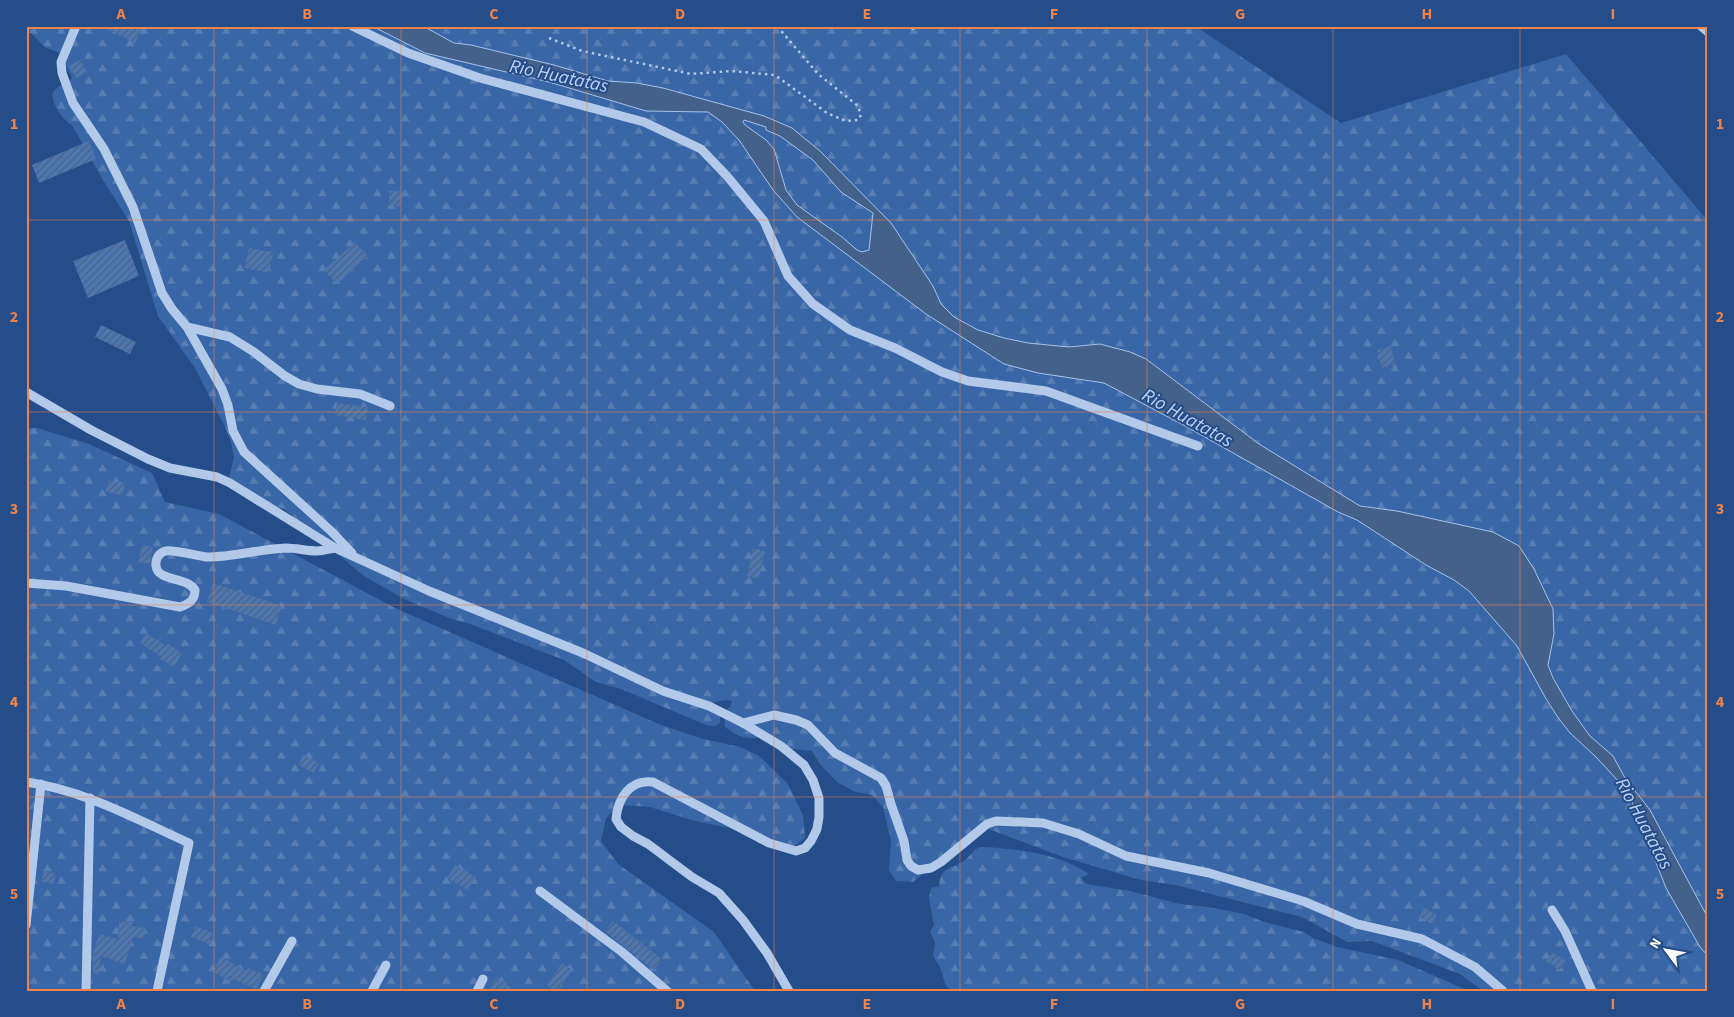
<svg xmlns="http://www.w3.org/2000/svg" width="1734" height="1017" viewBox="0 0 1734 1017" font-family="'Source Sans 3',sans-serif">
<defs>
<pattern id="forest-firs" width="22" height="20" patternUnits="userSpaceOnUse" patternTransform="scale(1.25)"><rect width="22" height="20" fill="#3966a6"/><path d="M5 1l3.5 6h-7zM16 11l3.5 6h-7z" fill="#577db3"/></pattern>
<pattern id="building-hatch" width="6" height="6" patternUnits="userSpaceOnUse" patternTransform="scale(1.25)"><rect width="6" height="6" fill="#4d76b1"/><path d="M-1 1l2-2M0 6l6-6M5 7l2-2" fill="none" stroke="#4c617e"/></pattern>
</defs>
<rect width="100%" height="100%" fill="#254d89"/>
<g fill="url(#forest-firs)">
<path d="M26,26H1195L1341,123L1566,54L1708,221V991H1483L1460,974L1372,941L1347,942L1302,917L1175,885L1141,880L1063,857L986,828L932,866L913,882L896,881L889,870L891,841L883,807L872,795L856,792L838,783L820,764L812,751L783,748L763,737C746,740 739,737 725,727L724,711L730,707L732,701L726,700L714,702L713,708L720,717V723L715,726L706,725L621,689L596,682L564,660L470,624L452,619L406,600L364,576L284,509L262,503L228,482L234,457L231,442L225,427L195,368L158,316L129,221L103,180L72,125C64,122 50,102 53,92C56,86 68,83 72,78L60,53L46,48L31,33H26Z"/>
<path d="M26,428H37L89,444L152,473L165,502L219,514L395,608L661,725L700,738L740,747L759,756L787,783L803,815L805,838L793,847L729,828L691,820L650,807L619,805L606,818L601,841L618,864L714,932L755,991H26Z"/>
<path d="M980,847C1015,848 1060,854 1089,874L1081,878L1087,884L1130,891L1180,904L1208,907L1244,914L1264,922L1304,932L1313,938L1337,947L1398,960L1469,991H953L946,986L940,967L933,956L935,943L930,931L934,925L929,898L931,888L939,886C941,864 954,870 965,860C971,855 973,850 980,847Z"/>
</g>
<path fill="#44618c" stroke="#a6c3ea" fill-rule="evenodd" d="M372,26H423L454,43L471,45L554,65L608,81L637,83L663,88L764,116L792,128L820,151L891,223L933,286L941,304L954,317L978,330L1004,338L1028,343L1069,347L1100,344L1130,352L1146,359L1259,444L1360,506L1397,511L1493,532L1519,546L1534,569L1553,609L1554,634L1548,665L1553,678L1572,711L1590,736L1613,756L1625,778L1650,810L1708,918V956L1700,947L1666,888L1632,802L1620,783L1596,757L1570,733L1557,716L1545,697L1517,646L1469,591L1454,580L1426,565L1357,520L1338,512L1187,427L1104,383L1038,373L1004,364L926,314L797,217L773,190L739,140L722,122L708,112L646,111L549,82L425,53ZM744,120L766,127V130L780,136L813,160L841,192L873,213L869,250L862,252L857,250L842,237L797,205L786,190L774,149L766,140L745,125L743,122Z"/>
<g fill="url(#building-hatch)">
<path d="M102,26H143L135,43Z"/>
<path d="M80,60L87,72L76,78L69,66Z"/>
<path d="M89,141L96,159L39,183L32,165Z"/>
<path d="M389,191H402L401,207L389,206Z"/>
<path d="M125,240L139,276L88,298L73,261Z"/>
<path d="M355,242L368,256L337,284L324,270Z"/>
<path d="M249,248L273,252L269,273L244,268Z"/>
<path d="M101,325L136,342L130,354L95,337Z"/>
<path d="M1391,346L1395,364L1382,368L1377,350Z"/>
<path d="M337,403L368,407L366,420L335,415Z"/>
<path d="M109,480L125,483L122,495L106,492Z"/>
<path d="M142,545L153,547L150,564L138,562Z"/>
<path d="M753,548L765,551L759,579L747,576Z"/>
<path d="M213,583L282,606L276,625L207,602Z"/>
<path d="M146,633L166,646L168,644L182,653L174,667L159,658L160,656L140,643Z"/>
<path d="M303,755L319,763L314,773L298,765Z"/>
<path d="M455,865L476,877L468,890L447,878Z"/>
<path d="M44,871L56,874L53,884L41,881Z"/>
<path d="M1425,908L1437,915L1432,924L1419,917Z"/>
<path d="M119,921L133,922L132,926L146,929L143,939L133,937L125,964L101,956L99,974L93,973V953L99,934L118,939Z"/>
<path d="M613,921L662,959L654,970L605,931Z"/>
<path d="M195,926L213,933L209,944L191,937Z"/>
<path d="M1552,952L1566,961L1560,970L1546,961Z"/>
<path d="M221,957L245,970L248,968L264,975L256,989L233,979L231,982L213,972Z"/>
<path d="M562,963L572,970L559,991H555L547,985Z"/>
<path d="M498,977L515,991H487Z"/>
</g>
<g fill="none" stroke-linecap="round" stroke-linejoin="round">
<g stroke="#b2c9ea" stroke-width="2.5" stroke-dasharray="2.5 4" stroke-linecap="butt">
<path d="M906,26L912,29L917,26"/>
<path d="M549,38L582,51L691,74L731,71L775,75L827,113L846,121L858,120L861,115L858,106L818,74L777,26"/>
</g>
<g stroke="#b2c9ea" stroke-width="9">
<path d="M76,26L61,62L62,73L73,103L104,149L133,207L162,293L172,309L187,327L222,389L228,405L233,431L244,452L332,532L352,553"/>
<path d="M352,26L408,53L480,78L644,122L701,149L727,176L764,221L788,276L813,304L850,330L895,348L942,372L968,381L1046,391L1198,446"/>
<path d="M1701,26L1708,32"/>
<path d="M187,327L230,337L254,352L285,376L299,384L317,389L360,394L390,406"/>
<path d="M26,392L91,430L148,459L170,468L217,477L230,483L335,548L429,591L583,653L663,691L709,706L743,723L781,746L804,765L813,780L819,798V817L817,829L811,841L805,848L796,851L769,843L653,782C630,779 618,798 616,819L621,827L633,836L648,844L692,877L719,893L743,920L767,953L789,991"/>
<path d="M26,583L66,586L180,607C189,604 195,600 195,590C186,576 158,582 156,566C155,559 159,553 165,551C173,549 197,556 207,557C233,557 260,549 286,548C296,548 307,551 317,551C323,551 329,549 335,548"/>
<path d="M743,723L774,715L796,720L808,725L835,753L881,778L886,786L891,804L904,841L907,860L911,866L918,870L931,868L941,862L987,824L996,821L1043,823L1079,834L1126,856L1209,873L1303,901L1357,924L1422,939L1475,967L1503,991"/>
<path d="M26,782C84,790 136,819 189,843L157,991"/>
<path d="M540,891L622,952L667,991"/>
<path d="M1552,910L1565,931L1592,991"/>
<path d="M26,925L41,784"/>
<path d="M86,991L90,798"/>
<path d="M264,991L292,941"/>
<path d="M372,991L386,965"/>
<path d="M477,991L483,979"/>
</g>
</g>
<path fill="none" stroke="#ee8249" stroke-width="1" stroke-opacity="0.55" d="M214,26V991M401,26V991M587,26V991M774,26V991M960,26V991M1147,26V991M1333,26V991M1520,26V991M26,220H1708M26,412H1708M26,605H1708M26,797H1708"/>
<g text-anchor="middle" stroke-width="4" stroke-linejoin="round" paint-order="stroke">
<g font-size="19" font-style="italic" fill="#bdd3f1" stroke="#254d89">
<text transform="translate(559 75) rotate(12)" y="7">Rio Huatatas</text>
<text transform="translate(1188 417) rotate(29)" y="7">Rio Huatatas</text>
<text transform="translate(1645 823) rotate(62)" y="7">Rio Huatatas</text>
</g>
</g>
<rect width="1734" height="1017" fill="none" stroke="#254d89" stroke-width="55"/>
<g transform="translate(1666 950) rotate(302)" stroke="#254d89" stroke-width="4" paint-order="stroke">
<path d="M0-4L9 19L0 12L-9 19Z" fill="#ffffff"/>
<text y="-8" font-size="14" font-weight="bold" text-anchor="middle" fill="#ffffff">N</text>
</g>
<rect x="28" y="28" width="1678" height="962" fill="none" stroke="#ee8249" stroke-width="2"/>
<g font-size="16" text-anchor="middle" font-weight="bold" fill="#ee8249">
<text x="121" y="19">A</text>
<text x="307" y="19">B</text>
<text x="494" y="19">C</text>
<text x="680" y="19">D</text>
<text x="867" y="19">E</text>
<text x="1054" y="19">F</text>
<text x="1240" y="19">G</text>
<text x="1427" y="19">H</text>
<text x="1613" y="19">I</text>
<text x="14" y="129">1</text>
<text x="1720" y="129">1</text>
<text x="14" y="322">2</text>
<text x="1720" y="322">2</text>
<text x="14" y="514">3</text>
<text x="1720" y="514">3</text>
<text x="14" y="707">4</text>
<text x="1720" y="707">4</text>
<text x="14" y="899">5</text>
<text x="1720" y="899">5</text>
<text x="121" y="1009">A</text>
<text x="307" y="1009">B</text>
<text x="494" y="1009">C</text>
<text x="680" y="1009">D</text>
<text x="867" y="1009">E</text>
<text x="1054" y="1009">F</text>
<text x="1240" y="1009">G</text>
<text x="1427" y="1009">H</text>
<text x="1613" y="1009">I</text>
</g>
</svg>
